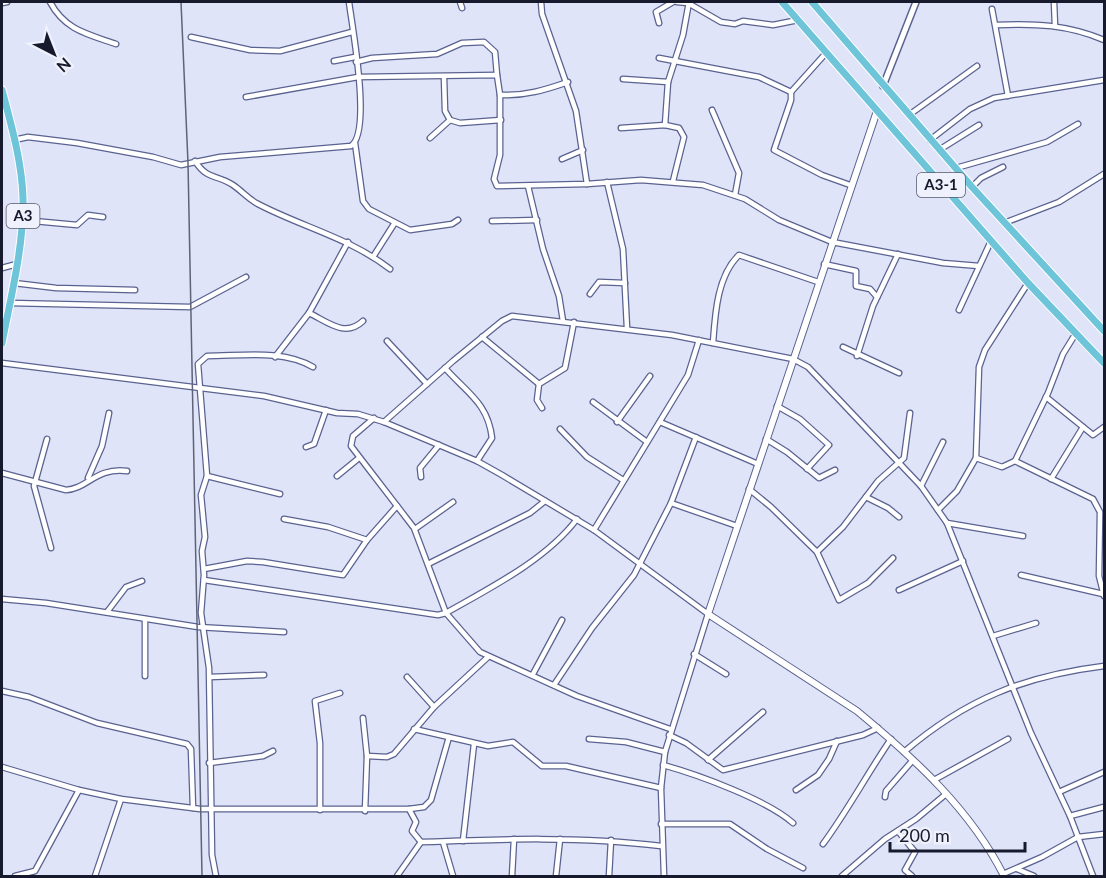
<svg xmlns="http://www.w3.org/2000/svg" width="1106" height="878" viewBox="0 0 1106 878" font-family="Lato,sans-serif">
<rect width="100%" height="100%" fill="#dfe4f9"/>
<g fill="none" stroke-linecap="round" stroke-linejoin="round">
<defs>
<g id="minor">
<path d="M50,2C65,30 87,34 116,44"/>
<path d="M460,2L462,8"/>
<path d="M541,2L542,14L576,111L587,184"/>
<path d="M677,2L688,3L721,22L735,24L743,21L773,25L798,20"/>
<path d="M1054,2L1055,26"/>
<path d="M2,3L7,2"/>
<path d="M992,9L1008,96"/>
<path d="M659,23L656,12L673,2"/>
<path d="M997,25C1035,23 1069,25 1104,40"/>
<path d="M191,37L250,50L280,51L352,32"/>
<path d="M826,53L791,92V100L774,150L822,175L850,185"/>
<path d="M659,58L759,77L791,92"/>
<path d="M334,61L355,57"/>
<path d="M356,62L372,58L437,54L462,43L484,42L495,52L497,75"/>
<path d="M444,77L445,111L450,120L460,123L501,120"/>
<path d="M623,79L668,82"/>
<path d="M500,95V155L494,179L497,186L587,184L641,180L703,185L745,199L779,220L832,242L943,263L979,266"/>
<path d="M246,97L358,77L497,75L500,95C525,96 545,90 568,82"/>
<path d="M712,110L739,173L735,195"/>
<path d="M909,115L977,66"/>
<path d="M665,125L668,82L683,35L689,2"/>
<path d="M621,128L665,125L679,128L684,137L673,181"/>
<path d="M430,138L450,120"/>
<path d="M14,140L28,137L77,143L153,157L181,165L220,157L351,146C372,132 352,26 349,2"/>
<path d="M930,140L970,109L994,98L1104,80"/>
<path d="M355,143L363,201L369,209L410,230L452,224L458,220"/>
<path d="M939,150L979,125"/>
<path d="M562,159L583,150"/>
<path d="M195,161C208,181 217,174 233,185C242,191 248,199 258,204C302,227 350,238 390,269"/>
<path d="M956,168L1047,142L1078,124"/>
<path d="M607,182L623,249L627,328"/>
<path d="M528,186L543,249L559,296L563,321"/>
<path d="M972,187L981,178L1003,167"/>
<path d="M23,220L77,225L88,215L103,217"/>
<path d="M492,221L537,220"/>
<path d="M1004,223L1059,202L1104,174"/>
<path d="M373,257L394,224"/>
<path d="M824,264L856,271V286L870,289L877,297"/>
<path d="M2,268L17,264"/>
<path d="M14,283L56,288L135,290"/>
<path d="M590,294L599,282L625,283"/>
<path d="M10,303L190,307L246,277"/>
<path d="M959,310L991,241"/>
<path d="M309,313C328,322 345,338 363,321"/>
<path d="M482,337L539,384"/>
<path d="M387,341L427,384"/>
<path d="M713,343C715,315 717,276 739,255L818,282"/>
<path d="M843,347L899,373"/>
<path d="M857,356L873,306L898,254"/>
<path d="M275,357L309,313L348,242"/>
<path d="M2,363L264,396L337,413L358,414L384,422L477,461L502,475L594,530L708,614L665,752L661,788L664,876"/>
<path d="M445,368C467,393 488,403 492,438L477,461"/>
<path d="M1046,397L1093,435L1104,427"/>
<path d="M593,402L647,442"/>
<path d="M777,406L800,419L829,445L807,469"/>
<path d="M542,408L537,400L539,384L565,368L574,322"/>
<path d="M374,418L353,436L351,446L414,528L446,613L480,652L577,696L670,729"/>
<path d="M384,422L453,361L502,321L512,316L672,335L793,359L808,367L921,486L947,523L1031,733L1070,816L1093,876"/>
<path d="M617,422L650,376"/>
<path d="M660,422L758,464"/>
<path d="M560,429L587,457L623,480"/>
<path d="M47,439L34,486L51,548"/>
<path d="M766,439L787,452L819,478L835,470"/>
<path d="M306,447L314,444L326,410"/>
<path d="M976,458L1002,467L1015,461L1048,393L1063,354L1076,333"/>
<path d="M1015,461L1093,499L1100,512L1099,576L1104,596"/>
<path d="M2,473L66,490C87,489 96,467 127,471"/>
<path d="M207,476L280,494"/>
<path d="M337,476L359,458"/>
<path d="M421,477L420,468L439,445"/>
<path d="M88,478L102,446L109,413"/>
<path d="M1051,479L1083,427"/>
<path d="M921,486L943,442"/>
<path d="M749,489L771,507L817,552L843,527L878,481L904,458L910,413"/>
<path d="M866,497L888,508L899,517"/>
<path d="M671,503L737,526"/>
<path d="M938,510L957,491L976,458L979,367L985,350L1028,283"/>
<path d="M284,519L328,527L367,540"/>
<path d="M947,523L1023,536"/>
<path d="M415,529L453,502"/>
<path d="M594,530L688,375L699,340"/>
<path d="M817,552L839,600L868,583L893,558"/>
<path d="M428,564L530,513L545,501"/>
<path d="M204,569L247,561L263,562L343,575L367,540L397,506"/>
<path d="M1021,575L1103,594"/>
<path d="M204,580L438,615L446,613C490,588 546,560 577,519"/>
<path d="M899,590L963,561"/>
<path d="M2,599L46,603L198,627L284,632"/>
<path d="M107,612L126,587L142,581"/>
<path d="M993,636L1036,623"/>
<path d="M694,654L726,674"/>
<path d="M533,674L562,620"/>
<path d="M145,676V619"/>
<path d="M210,677L264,675"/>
<path d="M407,677L434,707"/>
<path d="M554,685L592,628L634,575L671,503L696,437"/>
<path d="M2,691L29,697L97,723L187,744L191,749L193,808"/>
<path d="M363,718L367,756L365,811"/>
<path d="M414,729L488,746L513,742L542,766H566L661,788"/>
<path d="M669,735L686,743L723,770L863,735L878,728"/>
<path d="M589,739L626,742L665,752"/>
<path d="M904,752C966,699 1024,676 1104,666"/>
<path d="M367,756L387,757L394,754L434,707L488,657"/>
<path d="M708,760L763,712"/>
<path d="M209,763L263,756L273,751"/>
<path d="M663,765C699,775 767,800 793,823"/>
<path d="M2,767L79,790L121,799L200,809H409L424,807L431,800L449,737"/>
<path d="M934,780L1008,739"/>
<path d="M796,790L818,775L829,759L837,741"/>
<path d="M1059,792L1104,772"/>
<path d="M885,797L886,791L913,760"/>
<path d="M409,809L416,822L412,831L421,842"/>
<path d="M320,810V743L315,701L340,693"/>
<path d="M1070,816L1104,807"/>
<path d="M661,824H730L767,849L803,868"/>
<path d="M898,831L915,852L905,870L912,876"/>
<path d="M463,841L474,744"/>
<path d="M443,842L453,876"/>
<path d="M823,844C848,810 867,774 891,739"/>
<path d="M1017,869L1034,876"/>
<path d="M1003,874L1042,857L1078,837L1104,834"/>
<path d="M15,876L35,871L79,790"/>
<path d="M95,876L121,799"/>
<path d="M216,876L212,855L209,668L201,613L204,575L202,551L205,537L201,495L207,476L198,364L207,356C241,356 283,349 313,367"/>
<path d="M397,876L421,842C501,839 581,836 661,846"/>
<path d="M512,876L514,839"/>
<path d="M556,876L560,839"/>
<path d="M609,876L611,840"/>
<path d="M842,876L885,839L916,819L946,794"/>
</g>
<path id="tertiary" d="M883,86L916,2"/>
<path id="secondary" d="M877,111L708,614L857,711C914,758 971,810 1004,876"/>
<g id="trunk">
<path d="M782,2L1028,283L1104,363"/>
<path d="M812,2L972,187L1104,331"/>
<path d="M2,90C11,124 22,162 23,198C24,246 11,296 2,343"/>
</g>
</defs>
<use href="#minor" stroke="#5a628f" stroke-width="7"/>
<use href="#tertiary" stroke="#5a628f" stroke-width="8"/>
<use href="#secondary" stroke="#5a628f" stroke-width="8"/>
<use href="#trunk" stroke="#fff" stroke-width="9"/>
<use href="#minor" stroke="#fff" stroke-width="4.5"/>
<use href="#tertiary" stroke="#fff" stroke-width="5"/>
<use href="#secondary" stroke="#fff" stroke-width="6"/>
<use href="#trunk" stroke="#6ec4d8" stroke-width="7"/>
<path stroke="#5f6377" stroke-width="1.5" d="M181,2L188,163L202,876"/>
</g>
<g text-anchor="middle" stroke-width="4.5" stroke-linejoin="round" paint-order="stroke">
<g fill="#eff1fc" stroke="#585a6b" stroke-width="1.5">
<rect x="917" y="173" width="48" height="24" rx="4.5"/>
<rect x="6.5" y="204" width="33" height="24" rx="4.5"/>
</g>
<g font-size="15" font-weight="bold" fill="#171a2d">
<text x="941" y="190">A3-1</text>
<text x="23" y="221">A3</text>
</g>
</g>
<rect width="1106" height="878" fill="none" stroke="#171a2d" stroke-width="6"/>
<g transform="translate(54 54) rotate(138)" stroke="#eff1fc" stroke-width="4.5" paint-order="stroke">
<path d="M0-4.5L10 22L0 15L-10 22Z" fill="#171a2d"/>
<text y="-9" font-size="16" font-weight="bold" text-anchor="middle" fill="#171a2d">N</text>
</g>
<path d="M890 842v9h135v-9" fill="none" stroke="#171a2d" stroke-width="3"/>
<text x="899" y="842" font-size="18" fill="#171a2d" stroke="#eff1fc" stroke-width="4.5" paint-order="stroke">200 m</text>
</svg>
